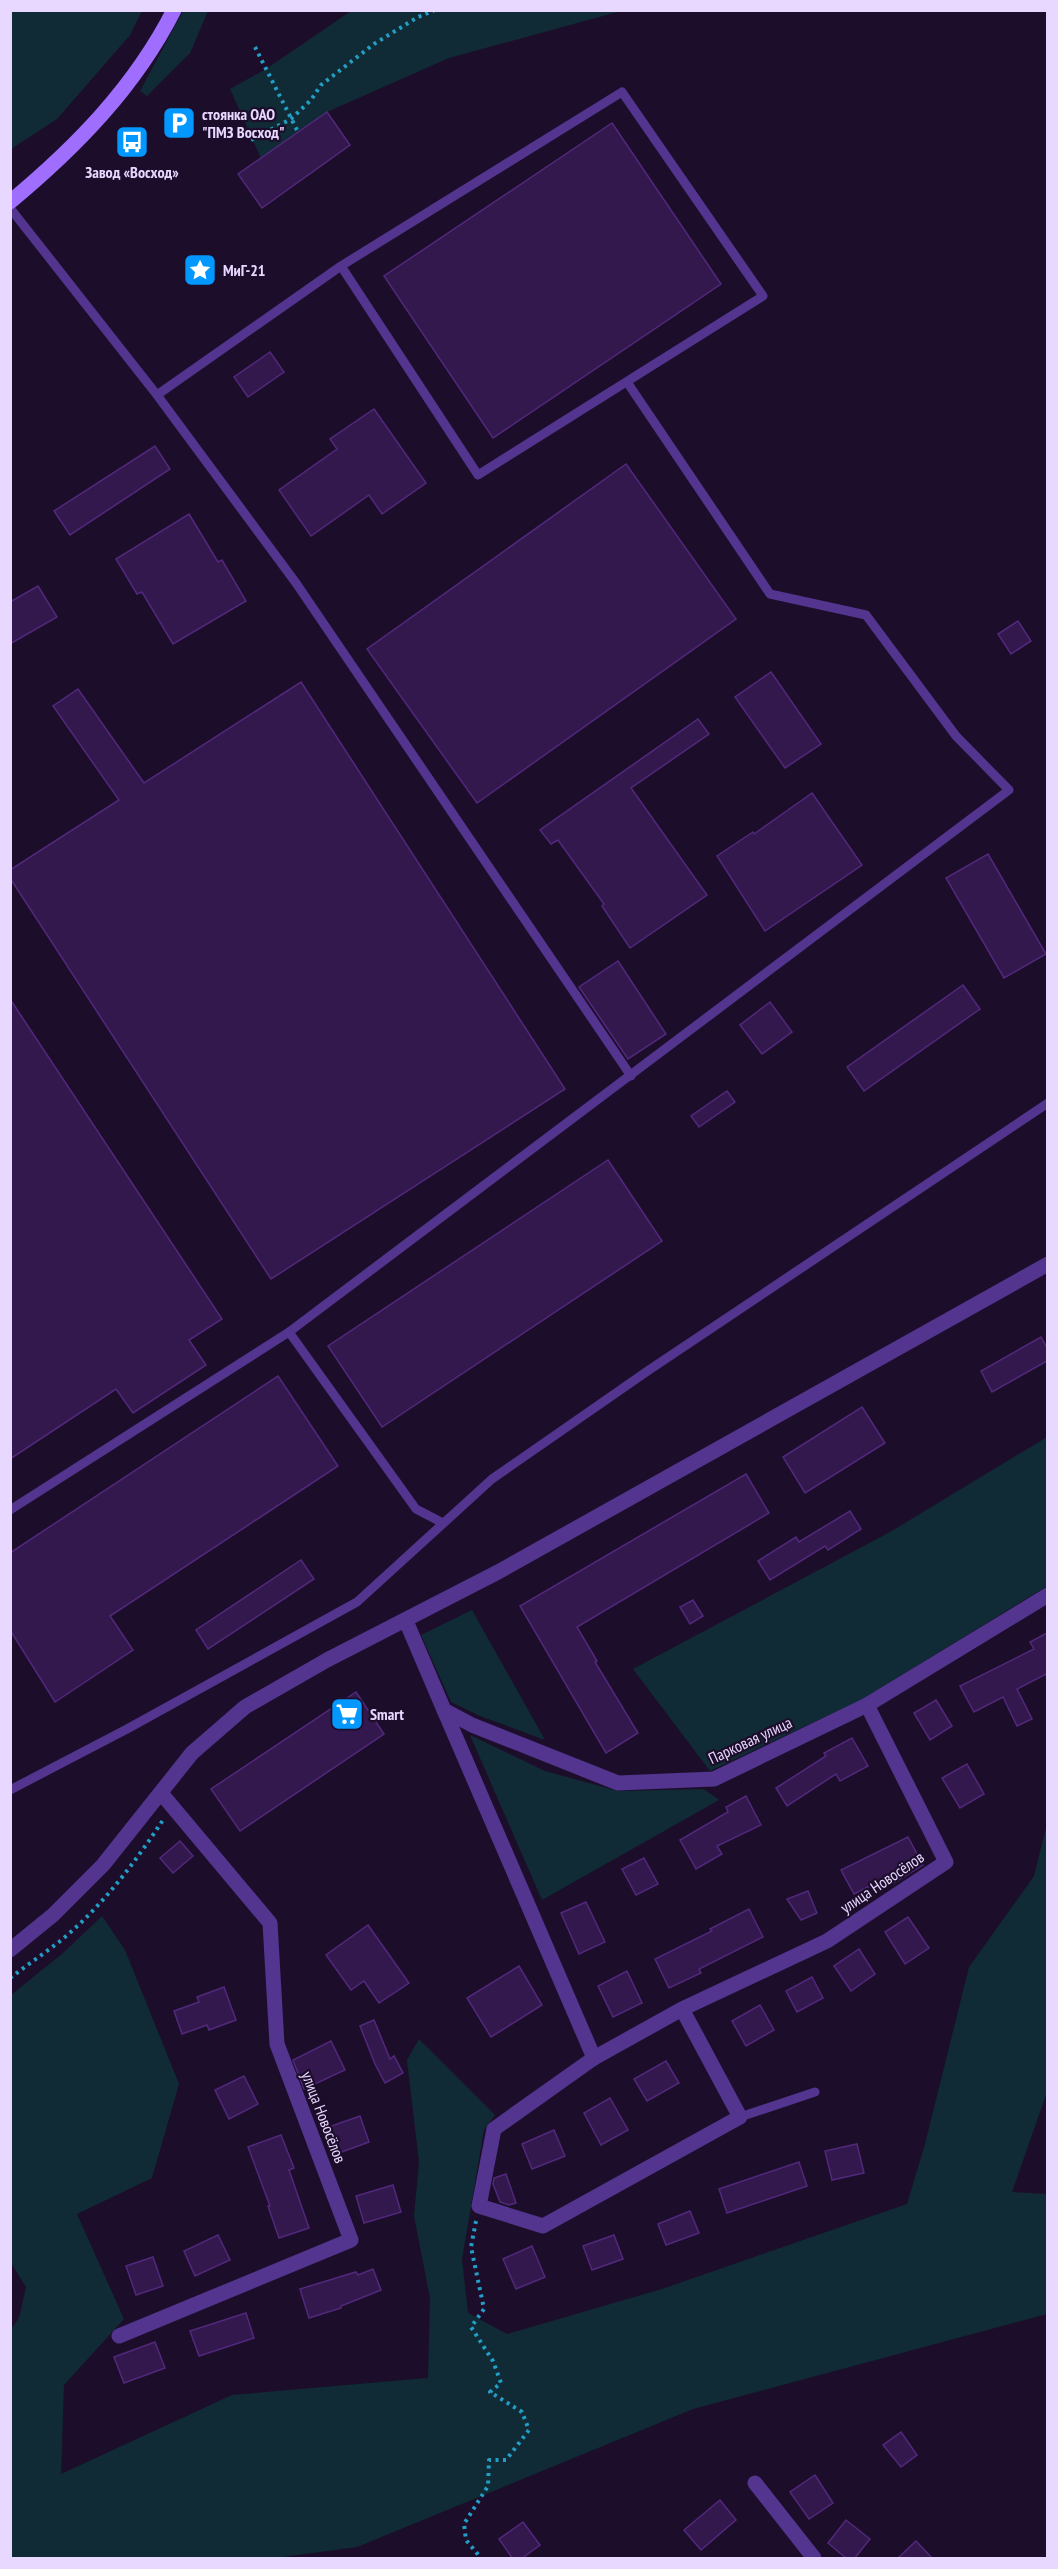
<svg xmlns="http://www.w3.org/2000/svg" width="1058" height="2569" viewBox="0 0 1058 2569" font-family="'PT Sans Narrow',sans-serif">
<rect width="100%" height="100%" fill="#1c0e2b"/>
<g fill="#102b35">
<path d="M11,10L142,11L130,35L57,119L11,149Z"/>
<path d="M183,11H208L190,53L147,96L140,91Z"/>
<path d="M351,11H621L449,58L327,112L261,158L230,89L266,69Z"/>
<path d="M1047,1437V1586L861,1700L710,1771L633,1669L890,1532Z"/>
<path d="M472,1610L545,1740L480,1716L451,1702L421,1635Z"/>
<path d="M470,1735L545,1771L618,1791L704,1789L719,1800L542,1900Z"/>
<path d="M1047,1824V2092L1012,2192L1047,2194V2314L693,2409L357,2547L275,2558H11V2329L19,2318L26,2287L11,2263V1995L63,1953L102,1916L125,1950L179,2084L152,2178L77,2214L124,2319L64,2385L61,2474L232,2395L428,2378L430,2298L414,2216L419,2162L407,2060L419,2039L495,2115L484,2130L462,2259L468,2313L507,2334L662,2289L907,2204L925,2144L969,1967L1034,1876Z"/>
</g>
<g fill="#33184d" stroke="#52287c" stroke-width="1.5">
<path d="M327,112L350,145L262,208L238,174Z"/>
<path d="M612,123L721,284L493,438L384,276Z"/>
<path d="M270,352L284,372L248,397L234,377Z"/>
<path d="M374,409L426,483L382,514L369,495L311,536L279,490L337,449L330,439Z"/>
<path d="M155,446L170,469L70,535L54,511Z"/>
<path d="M626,464L736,619L477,803L367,649Z"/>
<path d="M189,514L218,562L222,560L246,601L173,644L142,592L137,594L116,559Z"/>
<path d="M38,586L57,617L10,644V602Z"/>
<path d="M1018,621L1031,641L1011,654L998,634Z"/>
<path d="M771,672L821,744L785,768L735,697Z"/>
<path d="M301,682L565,1089L271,1279L10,878V870L119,800L53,706L78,689L144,783Z"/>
<path d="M698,719L709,734L631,788L707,895L630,948L602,906L604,904L558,840L551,844L540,830Z"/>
<path d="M812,793L862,865L765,931L717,856L753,832L754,834Z"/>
<path d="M988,854L1046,954L1004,978L946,878Z"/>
<path d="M618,961L666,1034L628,1059L579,987Z"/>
<path d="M963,985L980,1009L864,1091L847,1067Z"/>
<path d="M10,999L222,1319L189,1340L206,1365L133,1413L116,1389L10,1459Z"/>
<path d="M770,1002L792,1032L762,1054L740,1025Z"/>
<path d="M727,1091L735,1102L699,1127L691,1116Z"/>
<path d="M608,1160L662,1241L382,1427L328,1346Z"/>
<path d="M1041,1337L1047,1348V1361L992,1392L981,1371Z"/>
<path d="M278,1376L338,1466L110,1616L133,1650L55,1702L10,1630V1553Z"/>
<path d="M862,1407L885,1443L805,1493L783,1457Z"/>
<path d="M746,1474L769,1513L577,1627L597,1661L595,1662L638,1733L606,1753L520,1606Z"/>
<path d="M850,1511L861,1529L828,1550L825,1546L770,1580L758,1561L796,1537L799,1542Z"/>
<path d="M301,1560L314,1579L208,1649L196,1630Z"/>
<path d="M693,1600L703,1616L690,1624L680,1607Z"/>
<path d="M1047,1633V1678L1046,1674L1017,1689L1032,1719L1017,1726L1003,1697L974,1712L960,1686L1034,1649L1030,1642Z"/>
<path d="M356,1692L384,1734L240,1831L211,1789Z"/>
<path d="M936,1700L952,1726L930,1740L914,1713Z"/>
<path d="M852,1738L868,1766L840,1781L836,1774L787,1806L776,1788L826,1756L824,1753Z"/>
<path d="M967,1764L984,1794L960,1808L942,1778Z"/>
<path d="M746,1796L761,1825L717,1846L722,1854L696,1869L680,1840L728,1812L726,1807Z"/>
<path d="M908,1837L923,1865L894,1883L890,1876L854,1894L841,1870Z"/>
<path d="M180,1841L193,1856L173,1873L160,1858Z"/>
<path d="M644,1858L658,1884L636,1895L622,1869Z"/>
<path d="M808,1891L817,1913L801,1920L787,1899Z"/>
<path d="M586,1902L605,1942L579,1954L561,1913Z"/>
<path d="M749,1909L763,1937L699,1969L701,1973L669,1988L655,1959L712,1931L710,1929Z"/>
<path d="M908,1917L929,1948L905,1964L885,1932Z"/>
<path d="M368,1925L409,1983L379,2003L364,1981L351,1990L326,1955Z"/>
<path d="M859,1949L875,1974L851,1991L834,1966Z"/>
<path d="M519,1966L542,2005L491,2037L467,1998Z"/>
<path d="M627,1971L642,2003L613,2017L598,1986Z"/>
<path d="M812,1977L823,1998L797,2012L786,1991Z"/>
<path d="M224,1987L236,2020L209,2030L207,2025L182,2034L174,2011L199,2002L197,1997Z"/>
<path d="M760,2005L774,2030L746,2046L732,2021Z"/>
<path d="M374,2020L390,2059L394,2056L403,2073L385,2083L375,2064L360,2026Z"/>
<path d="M331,2041L345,2070L304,2089L293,2060Z"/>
<path d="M666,2061L679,2083L647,2101L634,2079Z"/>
<path d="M244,2076L258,2104L229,2119L215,2090Z"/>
<path d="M610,2098L628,2130L601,2145L584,2113Z"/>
<path d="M360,2116L369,2142L339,2153L329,2127Z"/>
<path d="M554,2130L565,2156L532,2169L522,2144Z"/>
<path d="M281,2135L294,2168L289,2170L309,2228L279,2238L268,2206H270L248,2147Z"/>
<path d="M857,2144L864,2173L832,2180L825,2151Z"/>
<path d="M799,2162L807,2186L727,2213L719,2189Z"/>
<path d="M506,2174L516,2203L509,2205L500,2202L493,2184L494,2178Z"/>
<path d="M393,2185L401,2212L364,2223L356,2196Z"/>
<path d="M690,2211L699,2233L666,2245L658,2224Z"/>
<path d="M218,2235L230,2260L195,2276L184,2251Z"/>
<path d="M614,2235L623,2259L592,2270L583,2246Z"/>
<path d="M532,2246L545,2277L516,2289L503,2259Z"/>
<path d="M153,2257L163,2286L136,2295L126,2266Z"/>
<path d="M373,2269L381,2290L341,2306V2308L309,2318L300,2289L356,2272L358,2275Z"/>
<path d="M246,2313L254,2338L199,2356L190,2331Z"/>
<path d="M155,2342L165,2368L124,2383L114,2357Z"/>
<path d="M901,2432L917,2455L901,2467L883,2445Z"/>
<path d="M815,2475L833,2503L809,2519L790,2492Z"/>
<path d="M720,2500L736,2520L701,2550L684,2530Z"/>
<path d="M846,2520L870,2539L854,2559H847L828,2543Z"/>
<path d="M523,2522L540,2545L521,2559H513L499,2539Z"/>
<path d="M916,2541L933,2559H897Z"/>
</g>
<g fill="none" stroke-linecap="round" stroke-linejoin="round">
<g stroke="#239ec7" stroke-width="4" stroke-dasharray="3 4.5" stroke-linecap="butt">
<path d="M255,47L298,132"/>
<path d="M251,140L291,119L311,100L321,85L374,44L418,17L435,10"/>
<path d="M10,1978C26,1966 43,1954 59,1942C100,1909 134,1864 163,1820"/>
<path d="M476,2221L471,2247L484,2309L471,2327L493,2361L501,2383L490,2392L522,2412L529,2430L506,2460H489L488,2486L464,2524L466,2540L481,2558"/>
</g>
<g stroke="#53348e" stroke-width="9">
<path d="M10,208L157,395L296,583L631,1076"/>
<path d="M157,395L341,266L478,475L763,296L622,92L341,266"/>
<path d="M289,1332L1009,790L956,736L866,615L770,594L627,382"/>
<path d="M10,1510L289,1332L416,1509L443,1523"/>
<path d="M10,1790L127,1729L357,1602L492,1479L649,1370L1048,1103"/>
<path d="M740,2117L815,2092"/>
</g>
<g stroke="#53348e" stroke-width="15">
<path d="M406,1621L444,1710L472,1725L618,1783L714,1779L867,1705L1048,1595"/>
<path d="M444,1710L594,2058"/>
<path d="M682,2009L740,2117L543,2226L479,2206L494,2129L594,2058L682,2009L827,1941L946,1862L867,1705"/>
<path d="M119,2336L351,2240L277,2044L270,1923L161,1793"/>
<path d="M755,2483L814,2558"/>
</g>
<path stroke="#53348e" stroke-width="15" d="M10,1950L53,1915L103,1865L192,1753L245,1707L327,1660L498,1572L1048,1264"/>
<path stroke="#9f6eff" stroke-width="15" d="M10,202C76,147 135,87 174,10"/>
</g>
<defs>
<symbol id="parking-square" viewBox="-11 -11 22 22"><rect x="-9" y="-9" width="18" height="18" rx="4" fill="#0398ff" stroke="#1c0e2b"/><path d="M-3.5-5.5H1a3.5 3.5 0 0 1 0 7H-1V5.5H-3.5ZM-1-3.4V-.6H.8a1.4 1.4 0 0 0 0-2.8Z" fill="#fff"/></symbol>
<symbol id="bus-square" viewBox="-11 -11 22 22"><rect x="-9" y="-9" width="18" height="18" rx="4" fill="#0398ff" stroke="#1c0e2b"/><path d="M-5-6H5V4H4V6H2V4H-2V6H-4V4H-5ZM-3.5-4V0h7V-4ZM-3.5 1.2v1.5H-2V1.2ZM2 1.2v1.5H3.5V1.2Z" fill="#fff"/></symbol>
<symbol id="sight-square" viewBox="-11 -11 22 22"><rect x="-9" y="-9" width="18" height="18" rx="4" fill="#0398ff" stroke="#1c0e2b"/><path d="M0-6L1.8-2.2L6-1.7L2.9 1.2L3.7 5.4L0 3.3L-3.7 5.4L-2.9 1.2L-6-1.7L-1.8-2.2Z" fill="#fff"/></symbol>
<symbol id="supermarket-square" viewBox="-11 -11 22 22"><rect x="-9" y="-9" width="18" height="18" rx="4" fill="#0398ff" stroke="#1c0e2b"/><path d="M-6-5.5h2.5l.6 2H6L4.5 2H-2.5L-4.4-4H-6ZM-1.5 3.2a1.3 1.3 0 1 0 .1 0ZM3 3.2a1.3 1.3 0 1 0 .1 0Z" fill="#fff"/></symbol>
</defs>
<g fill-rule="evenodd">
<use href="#parking-square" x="160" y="104" width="38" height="38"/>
<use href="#bus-square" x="113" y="123" width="38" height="38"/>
<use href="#sight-square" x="181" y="251" width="38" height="38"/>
<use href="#supermarket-square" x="328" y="1695" width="38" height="38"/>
</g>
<g text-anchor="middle" stroke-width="4.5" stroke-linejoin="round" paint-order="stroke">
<g font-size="16" font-weight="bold" fill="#e8d7ff" stroke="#1c0e2b" text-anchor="start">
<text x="202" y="120">стоянка ОАО<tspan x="202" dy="18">"ПМЗ Восход"</tspan></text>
<text x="132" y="178" text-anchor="middle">Завод «Восход»</text>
<text x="223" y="276">МиГ-21</text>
<text x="370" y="1720">Smart</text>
</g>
<g font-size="16" fill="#e8d7ff" stroke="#1c0e2b">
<text transform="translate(750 1740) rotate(-25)" y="6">Парковая улица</text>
<text transform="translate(882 1882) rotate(-34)" y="6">улица Новосёлов</text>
<text transform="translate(324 2117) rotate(69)" y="6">улица Новосёлов</text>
</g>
</g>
<rect width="1058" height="2569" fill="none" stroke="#e8d7ff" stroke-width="24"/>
</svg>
